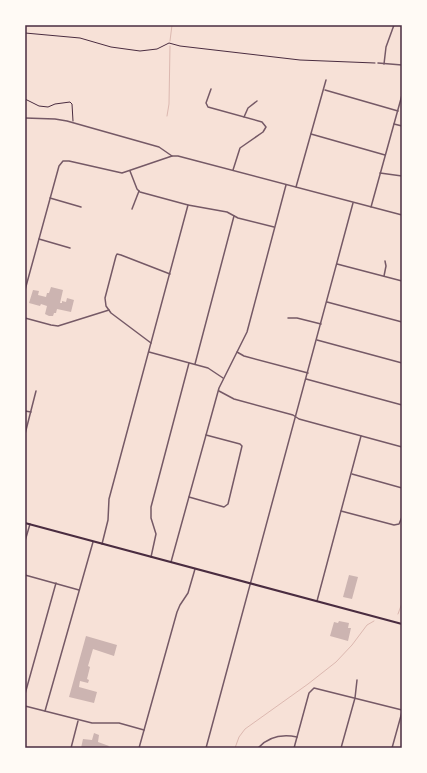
<svg xmlns="http://www.w3.org/2000/svg" width="427" height="773" viewBox="0 0 427 773" font-family="Inter,sans-serif">
<rect width="100%" height="100%" fill="#f7e1d7"/>
<g fill="none" stroke-linecap="round" stroke-linejoin="round">
<g stroke="#dcb8b0" stroke-width="1">
<path d="M170,41L172,25"/>
<path d="M167,116L169,104L170,46"/>
<path d="M398,614L402,603"/>
<path d="M235,748L239,737L245,729L308,684L336,662L352,645L367,625L374,621"/>
</g>
</g>
<g fill="#ccb4b1">
<path d="M51,287L63,290L60,303H62V301L66,302L67,298L74,300L71,312L57,309L56,313H54L53,316H49L45,314L47,306L41,304L40,306L29,303L33,290L39,291L38,295L46,297L47,293H49Z"/>
<path d="M349,575L358,577L352,599L343,597Z"/>
<path d="M339,621L349,623L348,628H351L348,641L330,636L334,622L338,623Z"/>
<path d="M86,636L117,645L114,656L93,649L88,666L90,667L87,679L89,680L88,683L80,681L79,687L97,692L94,703L69,697Z"/>
<path d="M94,733L99,735L98,742L109,746L108,748H81L83,739L92,740Z"/>
</g>
<g fill="none" stroke-linecap="round" stroke-linejoin="round">
<g stroke="#4a2c40" stroke-width="1">
<path d="M25,33L80,38L111,47L140,51L157,49L169,43L180,46L300,60L375,63"/>
<path d="M25,99L39,106L48,107L55,104L70,102L72,104L73,121"/>
</g>
<g stroke="#755966" stroke-width="1.5">
<path d="M378,63L402,65"/>
<path d="M384,64L386,47L394,25"/>
<path d="M211,89L206,103L208,107L262,122L266,127L263,132L240,148L233,170"/>
<path d="M325,90L398,111"/>
<path d="M244,117L248,108L257,101"/>
<path d="M25,118L55,119L67,121L159,147L172,156"/>
<path d="M394,124L402,126"/>
<path d="M311,134L385,155"/>
<path d="M130,171L137,189L140,192L188,205L227,212L238,218L274,227"/>
<path d="M380,173L402,176"/>
<path d="M296,187L326,80"/>
<path d="M50,198L81,207"/>
<path d="M371,207L402,95"/>
<path d="M132,209L139,191"/>
<path d="M39,239L70,248"/>
<path d="M337,264L402,281"/>
<path d="M384,276L386,266L385,261"/>
<path d="M25,290L59,166L63,161H69L122,173L172,156H178L402,215"/>
<path d="M327,302L402,322"/>
<path d="M25,318L51,325L58,326L109,310"/>
<path d="M288,318H297L321,324"/>
<path d="M317,340L402,363"/>
<path d="M151,343L111,313L106,306L105,298L116,256L117,254L121,255L170,274"/>
<path d="M149,352L208,368L223,378"/>
<path d="M237,352L244,356L308,373"/>
<path d="M195,364L234,216"/>
<path d="M306,379L402,405"/>
<path d="M219,391L234,399L293,415L299,419L402,447"/>
<path d="M25,411L31,412"/>
<path d="M25,434L36,391"/>
<path d="M352,474L402,488"/>
<path d="M189,497L224,507L228,504L242,446L240,444L206,435"/>
<path d="M341,511L394,525L399,524L402,517"/>
<path d="M25,541L30,524"/>
<path d="M102,544L108,520L109,499L188,205"/>
<path d="M151,557L156,534L151,518V507L189,363"/>
<path d="M171,562L219,388L247,332L286,185"/>
<path d="M25,575L79,590"/>
<path d="M317,601L361,436"/>
<path d="M25,694L56,583"/>
<path d="M25,706L92,723H119L144,730"/>
<path d="M45,711L93,542"/>
<path d="M71,748L78,721"/>
<path d="M139,748L177,612L180,605L188,593L195,569"/>
<path d="M206,748L353,203"/>
<path d="M258,748C269,736 282,734 297,737"/>
<path d="M294,748L309,693L314,688L402,710"/>
<path d="M341,748L355,698L357,680"/>
<path d="M392,748L402,712"/>
</g>
<path stroke="#4a2c40" stroke-width="2" d="M25,523L402,624"/>
</g>
<rect width="427" height="773" fill="none" stroke="#fffaf5" stroke-width="52"/>
<rect x="26" y="26" width="375" height="721" fill="none" stroke="#4a2c40" stroke-width="1.5"/>
</svg>
